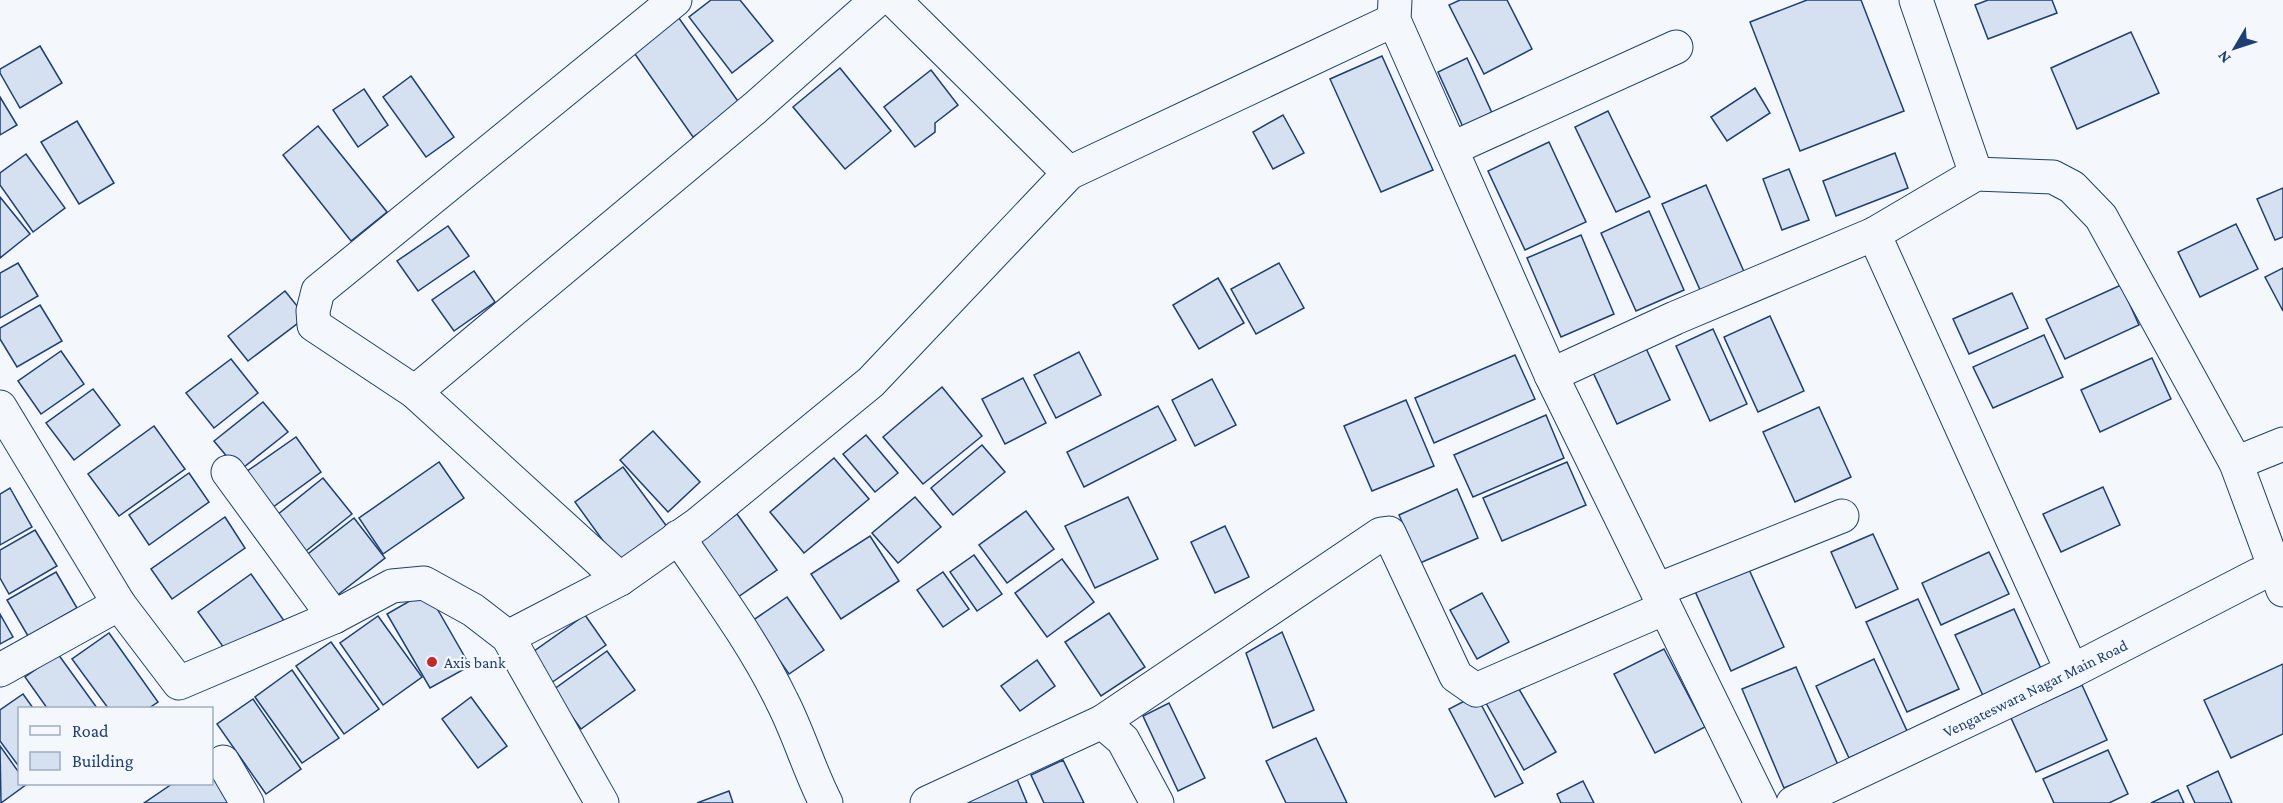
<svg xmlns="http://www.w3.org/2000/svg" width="2283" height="803" viewBox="0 0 2283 803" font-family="'Crimson Pro',serif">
<rect width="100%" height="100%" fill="#f4f7fb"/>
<g fill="#d5e0f0" stroke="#1d3f73" stroke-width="1.5">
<path d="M711,0H740L773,41L732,73L689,17Z"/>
<path d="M1460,0H1507L1532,49L1484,74L1449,5Z"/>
<path d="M1807,0H1861L1904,111L1800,151L1750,22Z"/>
<path d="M1988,0H2052L2057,13L1988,39L1975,5Z"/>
<path d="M676,14L740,104L693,137L630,47Z"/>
<path d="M2131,32L2159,93L2077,129L2051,68Z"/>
<path d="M40,46L62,83L20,108L0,73V69Z"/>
<path d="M1382,56L1433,170L1381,192L1330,79Z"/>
<path d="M1467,58L1492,113L1463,127L1438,72Z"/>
<path d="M840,68L891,131L845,169L793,107Z"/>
<path d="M931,70L958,105L935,123V132L915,147L884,107Z"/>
<path d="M411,76L454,137L426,157L383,97Z"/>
<path d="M1755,88L1770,113L1727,141L1711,117Z"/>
<path d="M364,89L388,125L358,147L333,110Z"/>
<path d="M0,97L17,125L0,135Z"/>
<path d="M1608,111L1650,197L1616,212L1575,127Z"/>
<path d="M1283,115L1304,153L1273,169L1253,132Z"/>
<path d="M77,121L114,183L79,204L41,142Z"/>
<path d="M318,126L387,212L351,241L283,155Z"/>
<path d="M1549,142L1586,222L1525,250L1488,171Z"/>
<path d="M1895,153L1908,188L1836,216L1823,181Z"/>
<path d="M26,154L65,208L33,232L0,185V173Z"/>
<path d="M1789,169L1809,220L1782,230L1763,179Z"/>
<path d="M1706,185L1745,274L1701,292L1662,204Z"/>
<path d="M2283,188V237L2275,240L2257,199Z"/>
<path d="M0,197L30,234L0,258Z"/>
<path d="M1649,211L1684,290L1636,311L1601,233Z"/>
<path d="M2236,224L2258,269L2200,297L2178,252Z"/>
<path d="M448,226L469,256L418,291L397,261Z"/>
<path d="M1581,235L1614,314L1561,337L1527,258Z"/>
<path d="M18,263L38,296L0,318V273Z"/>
<path d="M1279,263L1304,308L1256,334L1231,289Z"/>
<path d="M2283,268V311L2265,277Z"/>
<path d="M474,271L495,302L454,331L432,300Z"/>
<path d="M1218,278L1244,323L1199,349L1173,305Z"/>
<path d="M2121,285L2139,325L2065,359L2046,319Z"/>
<path d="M285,291L306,317L248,361L228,336Z"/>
<path d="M2012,293L2028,328L1969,354L1953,319Z"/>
<path d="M40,305L62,341L17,367L0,339V328Z"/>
<path d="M1770,316L1804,391L1758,412L1724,337Z"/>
<path d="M1713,329L1747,404L1710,421L1676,346Z"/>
<path d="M2044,335L2063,377L1993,408L1973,367Z"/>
<path d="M1644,344L1670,400L1617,424L1591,368Z"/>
<path d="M61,351L84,384L41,414L18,381Z"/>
<path d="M1079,352L1101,395L1056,418L1034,375Z"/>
<path d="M1515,355L1535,399L1434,443L1415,398Z"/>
<path d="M2152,358L2171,399L2100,432L2081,390Z"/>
<path d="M231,359L258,393L214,428L186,393Z"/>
<path d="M1023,378L1046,423L1005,444L982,399Z"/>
<path d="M1212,379L1236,425L1195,446L1172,400Z"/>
<path d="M942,387L982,436L923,484L883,437Z"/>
<path d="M93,389L120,425L74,460L46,423Z"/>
<path d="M1406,400L1434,466L1372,491L1344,426Z"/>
<path d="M263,402L288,432L239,471L214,441Z"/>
<path d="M1158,406L1176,440L1084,487L1067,452Z"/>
<path d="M1819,407L1851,477L1795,502L1763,432Z"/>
<path d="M1546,415L1564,458L1473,497L1454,455Z"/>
<path d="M154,426L185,469L119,516L88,474Z"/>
<path d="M653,431L700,482L668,512L620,460Z"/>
<path d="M866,435L898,473L875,492L843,454Z"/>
<path d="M296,437L321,472L269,510L243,474Z"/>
<path d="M982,445L1005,472L953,515L931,488Z"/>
<path d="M834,458L869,499L804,553L770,512Z"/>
<path d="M439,462L464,498L383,554L359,518Z"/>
<path d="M1567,462L1586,505L1502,541L1483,498Z"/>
<path d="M623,467L668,528L619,563L575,502Z"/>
<path d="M189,473L209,502L149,545L129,515Z"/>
<path d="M323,478L352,514L301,555L272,519Z"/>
<path d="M2103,487L2120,525L2061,552L2043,514Z"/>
<path d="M10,488L32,527L0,545V494Z"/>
<path d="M1457,489L1478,538L1420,563L1399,515Z"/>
<path d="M915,497L941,527L898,563L872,533Z"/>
<path d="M1128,497L1158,559L1095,588L1065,526Z"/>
<path d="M1026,511L1054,549L1007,583L979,545Z"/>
<path d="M737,514L777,570L738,597L699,540Z"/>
<path d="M225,517L245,548L172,599L151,569Z"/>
<path d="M354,518L385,558L335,597L304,557Z"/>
<path d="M1225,526L1249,577L1215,593L1191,542Z"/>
<path d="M35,530L57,566L9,594L0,578V550Z"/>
<path d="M1873,534L1898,589L1856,608L1831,552Z"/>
<path d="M870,536L899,581L841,619L811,574Z"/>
<path d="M1989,552L2009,594L1941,625L1922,583Z"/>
<path d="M974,555L1002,594L977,611L950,572Z"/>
<path d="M1062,559L1094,602L1047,637L1015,593Z"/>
<path d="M1747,565L1784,647L1731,671L1694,589Z"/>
<path d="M56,572L77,608L28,636L7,600Z"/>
<path d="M943,572L969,609L943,627L917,590Z"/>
<path d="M251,574L285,622L232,659L198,612Z"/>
<path d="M427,591L470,666L430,688L387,614Z"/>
<path d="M1482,593L1509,642L1477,659L1450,610Z"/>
<path d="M787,597L824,650L789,674L752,621Z"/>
<path d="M1918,599L1959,689L1907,712L1866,622Z"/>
<path d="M2014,609L2043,673L1985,700L1955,635Z"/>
<path d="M1109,613L1145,667L1101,696L1065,642Z"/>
<path d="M0,614L13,637L0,644Z"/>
<path d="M585,615L606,645L551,683L530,654Z"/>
<path d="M378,616L422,677L383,705L340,643Z"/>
<path d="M1282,632L1314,710L1273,728L1246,653Z"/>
<path d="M109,633L158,702L149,708H108L72,659Z"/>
<path d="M331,642L379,709L344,734L296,666Z"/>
<path d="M1664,649L1705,727L1655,753L1614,674Z"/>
<path d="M607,651L635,690L581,729L553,690Z"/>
<path d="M58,654L97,708H47L25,677Z"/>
<path d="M1874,659L1907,731L1849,758L1816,686Z"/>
<path d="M1037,660L1055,686L1020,711L1001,686Z"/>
<path d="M2283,664V734L2231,758L2204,700Z"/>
<path d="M1796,667L1838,765L1784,788L1742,689Z"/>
<path d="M292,670L339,738L302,763L255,697Z"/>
<path d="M1513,679L1556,752L1524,770L1482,696Z"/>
<path d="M2082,685L2107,740L2036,772L2011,718Z"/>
<path d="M23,694L33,708H20V768L0,741V710Z"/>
<path d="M1476,695L1523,783L1495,797L1449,709Z"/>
<path d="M471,697L507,746L478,768L442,719Z"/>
<path d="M253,699L301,769L266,794L217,724Z"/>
<path d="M1169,703L1205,778L1178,791L1143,716Z"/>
<path d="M1316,738L1347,803H1286L1266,761Z"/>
<path d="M0,746L20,774V784H27L1,803Z"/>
<path d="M2108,750L2128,794L2109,803H2054L2043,779Z"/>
<path d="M1063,760L1084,803H1044L1031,775Z"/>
<path d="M2218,771L2232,803H2195L2187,786Z"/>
<path d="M212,776L230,803H144L172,784H212Z"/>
<path d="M1017,779L1027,803H970L968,800Z"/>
<path d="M1583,781L1594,803H1561L1557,794Z"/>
<path d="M2178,790L2184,803H2151Z"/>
<path d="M729,791L733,803H697Z"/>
</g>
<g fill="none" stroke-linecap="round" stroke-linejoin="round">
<defs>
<g id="minor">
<path d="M894,0L1069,173L1394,20"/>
<path d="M1395,0L1394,20L1551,375L1761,803"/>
<path d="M1916,0L1976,174"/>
<path d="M1451,149L1676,47"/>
<path d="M1874,234L2072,671"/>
<path d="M1551,375L1675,318L1874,234L1976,174L2053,177L2072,187L2101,217L2236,463L2283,590"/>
<path d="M415,392L755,108L877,0"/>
<path d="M0,407L119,604L179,683L334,617L392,586L424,583L473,610L508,637L602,803"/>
<path d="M2236,463L2283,444"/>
<path d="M228,472L334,617"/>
<path d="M678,537C715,591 754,643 782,701C799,734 809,770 826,803"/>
<path d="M620,579L415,392L314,325L313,311L318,291L675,0"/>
<path d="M1657,590L1842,516"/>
<path d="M508,637L620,579L698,524L871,382L1069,173"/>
<path d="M0,670L119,604"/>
<path d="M1102,722L1381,534L1389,533L1456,676L1476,690L1665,608"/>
<path d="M223,762L247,803"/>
<path d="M927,803L1102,722L1123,740L1157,803"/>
<path d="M1793,803L2072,671L2258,575L2275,570"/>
</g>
</defs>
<use href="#minor" stroke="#1d3f73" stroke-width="35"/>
<use href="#minor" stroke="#f4f7fb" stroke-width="33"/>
</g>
<circle fill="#c62828" stroke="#f4f7fb" stroke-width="2" cx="432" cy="662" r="6"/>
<g text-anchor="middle" stroke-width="4.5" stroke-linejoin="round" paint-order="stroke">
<g font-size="16" fill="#1d3f73" stroke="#f4f7fb" text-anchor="start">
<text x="444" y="668">Axis bank</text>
</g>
<g font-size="16" fill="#1d3f73" stroke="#f4f7fb">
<text transform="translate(2035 688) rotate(-26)" y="6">Vengateswara Nagar Main Road</text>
</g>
</g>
<rect x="18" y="707" width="195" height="78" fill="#f4f7fb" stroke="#9eadc5" stroke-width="1.5"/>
<rect x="30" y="726" width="30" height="9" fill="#f4f7fb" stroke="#9eadc5" stroke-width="1.5"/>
<text x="72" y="737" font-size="18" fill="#1d3f73">Road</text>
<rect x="30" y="752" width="30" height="18" fill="#d5e0f0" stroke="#9eadc5" stroke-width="1.5"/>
<text x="72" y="767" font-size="18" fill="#1d3f73">Building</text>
<g transform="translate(2235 48) rotate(231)" stroke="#f4f7fb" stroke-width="4.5" paint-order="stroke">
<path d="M0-4.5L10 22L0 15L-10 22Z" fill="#1d3f73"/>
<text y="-9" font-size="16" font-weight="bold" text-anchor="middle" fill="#1d3f73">N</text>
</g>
</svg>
